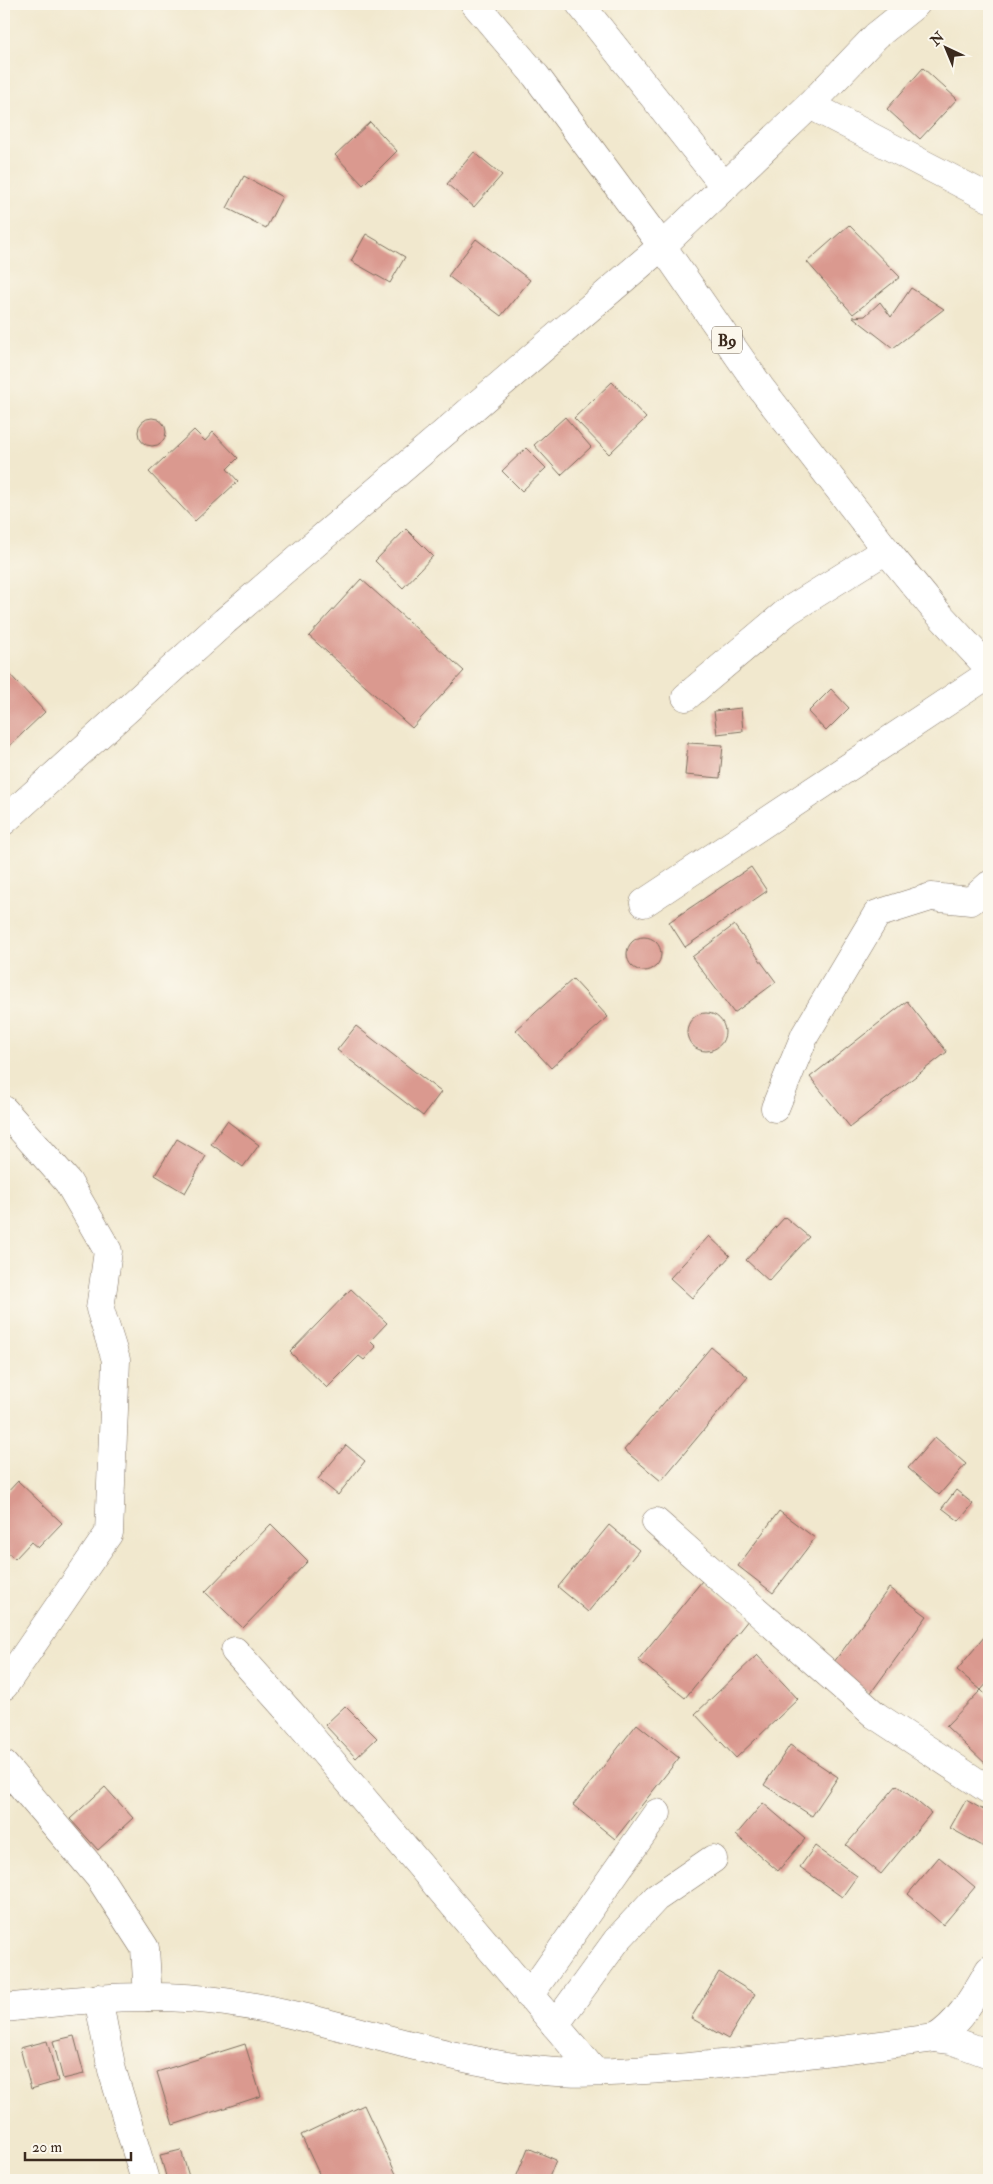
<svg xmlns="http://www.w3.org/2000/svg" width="993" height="2184" viewBox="0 0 993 2184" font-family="'IM FELL Double Pica',serif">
<rect width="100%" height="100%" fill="#fbf7ec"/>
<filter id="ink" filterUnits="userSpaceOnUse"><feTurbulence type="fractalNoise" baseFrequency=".02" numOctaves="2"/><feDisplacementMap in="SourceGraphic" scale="10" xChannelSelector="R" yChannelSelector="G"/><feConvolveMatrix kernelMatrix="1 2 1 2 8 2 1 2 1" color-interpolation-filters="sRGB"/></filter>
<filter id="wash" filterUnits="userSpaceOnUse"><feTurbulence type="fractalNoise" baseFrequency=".0096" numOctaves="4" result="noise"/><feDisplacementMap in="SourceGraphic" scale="20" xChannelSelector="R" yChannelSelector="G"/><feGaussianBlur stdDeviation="1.12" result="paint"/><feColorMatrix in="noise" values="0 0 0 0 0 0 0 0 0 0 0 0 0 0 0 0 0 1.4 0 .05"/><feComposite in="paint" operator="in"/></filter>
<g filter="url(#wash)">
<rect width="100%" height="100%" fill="#f1e8ce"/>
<g id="blocks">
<g fill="#da998f">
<path d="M923,68L957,99L920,139L887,109Z"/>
<path d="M370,122L397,151L363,185L335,155Z"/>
<path d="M474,152L502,175L474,207L447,184Z"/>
<path d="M244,176L282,197L266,228L227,208Z"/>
<path d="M849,225L900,277L853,314L807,262Z"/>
<path d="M366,234L405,257L390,283L351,261Z"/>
<path d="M476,239L530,280L501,316L448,276Z"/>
<path d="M911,288L944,309L893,348L853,317L865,316L880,302L891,317Z"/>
<path d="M612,382L646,418L609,454L574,418Z"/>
<path d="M565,417L591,447L561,475L534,445Z"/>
<circle cx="152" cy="432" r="14"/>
<path d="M194,430L205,441L213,432L238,458L227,469L238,481L195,521L149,472Z"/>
<path d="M526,448L546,468L522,491L502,471Z"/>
<path d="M406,529L433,556L403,588L375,561Z"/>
<path d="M361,579L464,671L412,728L309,636Z"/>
<path d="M4,668L45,712L4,751Z"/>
<path d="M831,689L849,708L826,731L808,712Z"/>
<path d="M741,708L743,731L717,734L714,711Z"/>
<path d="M688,743L723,745L720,778L685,775Z"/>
<path d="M751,867L767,891L685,947L669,922Z"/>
<path d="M734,925L776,982L734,1013L692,957Z"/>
<circle cx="644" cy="954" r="17"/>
<path d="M573,979L608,1017L551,1068L516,1030Z"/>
<path d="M907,1001L947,1052L850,1127L810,1077Z"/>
<circle cx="706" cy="1032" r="19"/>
<path d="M356,1026L441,1092L423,1116L337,1050Z"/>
<path d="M227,1121L259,1145L243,1167L211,1144Z"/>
<path d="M177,1139L206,1156L185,1193L155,1175Z"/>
<path d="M785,1217L809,1237L769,1281L746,1260Z"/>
<path d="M709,1236L730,1256L692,1298L670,1278Z"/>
<path d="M351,1289L387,1323L370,1341L376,1347L364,1360L359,1356L327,1388L290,1352Z"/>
<path d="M711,1347L748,1377L661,1481L624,1450Z"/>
<path d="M935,1437L966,1464L939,1495L908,1468Z"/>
<path d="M346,1445L365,1461L338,1495L318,1479Z"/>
<path d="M18,1481L62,1523L38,1548L31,1542L15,1559L4,1549V1496Z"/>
<path d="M956,1490L973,1504L959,1521L942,1508Z"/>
<path d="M779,1511L815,1538L773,1593L738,1566Z"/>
<path d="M271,1524L308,1561L243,1628L205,1592Z"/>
<path d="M609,1525L639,1550L588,1612L558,1587Z"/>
<path d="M702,1581L749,1619L685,1698L638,1660Z"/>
<path d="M889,1588L927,1616L870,1694L831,1666Z"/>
<path d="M989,1631V1681L981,1690L957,1670Z"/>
<path d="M757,1655L798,1699L736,1758L695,1714Z"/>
<path d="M981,1690L989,1698V1767L946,1726Z"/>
<path d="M345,1706L377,1738L356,1758L325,1725Z"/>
<path d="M637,1724L679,1758L615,1839L573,1805Z"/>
<path d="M790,1745L838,1777L812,1816L764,1785Z"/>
<path d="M897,1785L931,1813L881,1874L846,1845Z"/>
<path d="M105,1787L133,1818L98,1850L70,1819Z"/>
<path d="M966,1800L989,1813L988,1849L950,1828Z"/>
<path d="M763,1803L805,1839L778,1871L736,1835Z"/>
<path d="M815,1846L857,1876L842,1897L800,1867Z"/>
<path d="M939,1857L975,1887L943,1925L908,1894Z"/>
<path d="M719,1972L755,1994L728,2039L691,2018Z"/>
<path d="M74,2036L84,2074L63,2079L53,2041Z"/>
<path d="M47,2041L58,2081L31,2089L20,2048Z"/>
<path d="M245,2044L261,2096L173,2125L157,2072Z"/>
<path d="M364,2105L396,2174L383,2180H322L301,2135Z"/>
<path d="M528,2148L556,2160L548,2180H515Z"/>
<path d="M181,2150L190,2180H167L160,2155Z"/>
</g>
</g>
</g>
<g filter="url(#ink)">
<use href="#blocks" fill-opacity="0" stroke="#7b6c5c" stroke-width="1"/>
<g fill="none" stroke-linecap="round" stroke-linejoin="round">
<defs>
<g id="minor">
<path d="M580,4L725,187"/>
<path d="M810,105L989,198"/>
<path d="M686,697L788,611L886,550"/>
<path d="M4,821L225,621L662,246L810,105L876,36L916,4"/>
<path d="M644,903L989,674"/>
<path d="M775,1108L805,1035L877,914L931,897L971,901L989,885"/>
<path d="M4,1110L68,1182L108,1251L100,1309L116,1360L109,1533L4,1686"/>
<path d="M656,1522L875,1715L989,1790"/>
<path d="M235,1651L295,1718L594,2071"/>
<path d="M4,1765L99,1877L145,1948L148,1997"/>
<path d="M529,1996L657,1813"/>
<path d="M98,1998L112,2070L145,2180"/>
<path d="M4,2008C78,2000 151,1991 225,2002C333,2017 435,2060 544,2071C587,2075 633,2071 676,2068C763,2061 849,2049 935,2038L951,2040L989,2054"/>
<path d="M555,2025L617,1940L656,1898L713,1859"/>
<path d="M935,2038C960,2023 975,1994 989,1970"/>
</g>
<path id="highway" d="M475,4L536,76L662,246L760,387L886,550L936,611L989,668"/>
</defs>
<use href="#minor" stroke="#7b6c5c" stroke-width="29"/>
<use href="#highway" stroke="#7b6c5c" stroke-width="29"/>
<use href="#minor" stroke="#fff" stroke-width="28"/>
<use href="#highway" stroke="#fff" stroke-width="28"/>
</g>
</g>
<g text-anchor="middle" stroke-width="4.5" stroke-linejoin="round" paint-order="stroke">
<rect fill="#fbf7ec" stroke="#75685c" stroke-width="1" x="712" y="326.5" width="30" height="27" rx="4"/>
<g font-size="16" font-weight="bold" fill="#3b2a1e">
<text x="727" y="346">B9</text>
</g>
</g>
<rect width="993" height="2184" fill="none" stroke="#fbf7ec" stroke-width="20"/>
<g transform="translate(946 48) rotate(316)" stroke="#fbf7ec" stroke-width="4" paint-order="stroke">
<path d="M0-4L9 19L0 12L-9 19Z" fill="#3b2a1e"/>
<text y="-8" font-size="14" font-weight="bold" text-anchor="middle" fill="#3b2a1e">N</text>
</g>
<path d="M25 2152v8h106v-8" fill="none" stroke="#3b2a1e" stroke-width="2.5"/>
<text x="32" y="2152" font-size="15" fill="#3b2a1e" stroke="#fbf7ec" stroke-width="4" paint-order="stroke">20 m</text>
</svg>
